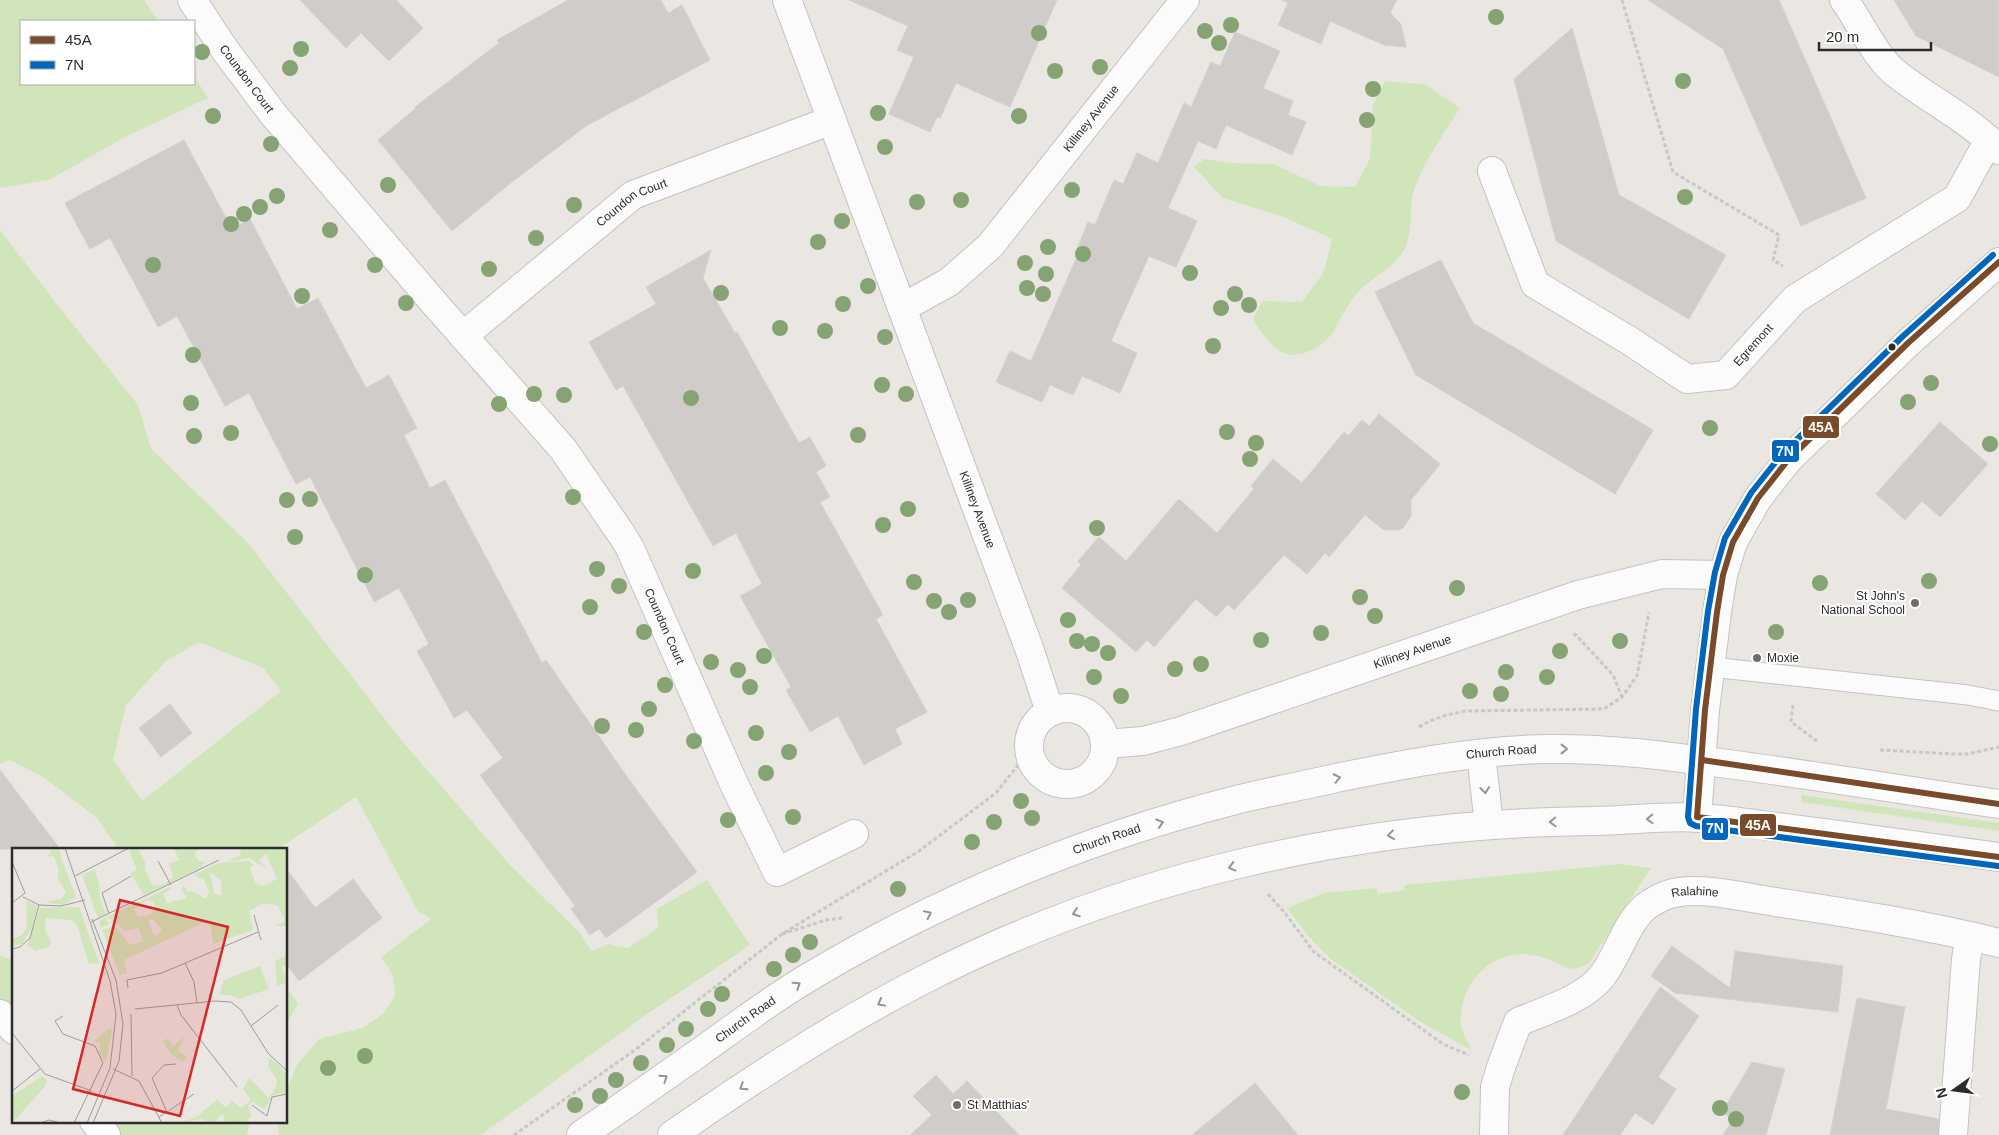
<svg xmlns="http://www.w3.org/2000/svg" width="1999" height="1135" viewBox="0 0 1999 1135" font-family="Arial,sans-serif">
<rect width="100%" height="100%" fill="#eae6e2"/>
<g fill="#d0e6ba" fill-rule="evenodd">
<path d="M0,0H144L158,21H21V84H194V76L208,98L125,137L49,180L0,188Z"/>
<path d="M1385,81L1424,84L1460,108C1444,133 1426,159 1415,187C1408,206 1414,231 1404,250C1394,268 1373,277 1359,291C1348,302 1341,319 1333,332C1324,346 1300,360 1284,353C1271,348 1261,331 1253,321L1262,301L1302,302L1324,272L1332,239L1284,217L1223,198L1194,167L1204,159L1231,163L1274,164L1320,186L1355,187L1370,159L1373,105Z"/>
<path d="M0,230L59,307L138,405L151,449L248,543L402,741L509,864L580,933L592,951L608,944L628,948L658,928L657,909L707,880L750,945L637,1021L481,1135H279L277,1121H286V1091L297,1065L319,1039L363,1028L384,1013L395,996L393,975L381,957L431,919L418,911L356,797L278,849H118L97,818L45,778L10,760L0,764ZM199,642L263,668L281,691L142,801L113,760L126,705L166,661Z"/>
<path d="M1802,795L1999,823V831L1801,802Z"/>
<path d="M1620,864L1651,868L1589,963C1568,975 1566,965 1547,959C1540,956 1528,954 1520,954C1484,956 1458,990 1461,1025C1462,1033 1468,1042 1471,1050L1419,1021L1332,960L1309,937L1287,908L1324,893L1377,888L1378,894L1404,890L1405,885Z"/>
<path d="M0,955L14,961V1015L0,999Z"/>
<path d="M286,987L298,1003L286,1026Z"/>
<path d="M108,1121H250L247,1135H120Z"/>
</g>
<g fill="#cfccc9" stroke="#d5d2ce">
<path d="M300,0H396L423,28L389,61L361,33L346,48Z"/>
<path d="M568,0H661L668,13L682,5L710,60L586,126L508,185L452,231L378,140L416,108L415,107L499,43L497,40Z"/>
<path d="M849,0H1057L1010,107L956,83L940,118L937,117L930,132L889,114L914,57L897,50L908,26Z"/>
<path d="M1282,0H1397L1390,13L1401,24L1406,47L1384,45L1330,21L1321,44L1278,25L1288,3Z"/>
<path d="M1648,0H1779L1866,198L1801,226L1723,49Z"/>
<path d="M1894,0H1999V77L1916,36Z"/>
<path d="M1572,28L1619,195L1726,255L1689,319L1556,241L1514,79Z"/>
<path d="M1235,32L1280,51L1263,88L1293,101L1288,115L1306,122L1292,155L1226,125L1216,149L1198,141L1168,208L1197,221L1176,267L1149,256L1111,341L1137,353L1120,393L1082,376L1073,395L1050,385L1042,402L996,382L1010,351L1031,361L1079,252L1076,251L1088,222L1095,225L1114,180L1123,184L1137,153L1158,163L1184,103L1191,107L1211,62L1220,66Z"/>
<path d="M184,140L232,229L250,219L297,309L318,298L366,388L389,375L417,428L404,435L430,488L445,480L542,663L546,660L625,774L697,872L606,938L599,929L590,935L571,909L575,906L480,775L503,758L467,710L454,718L417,651L429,644L399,588L374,602L310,477L296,484L249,393L225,406L177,316L158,327L110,238L90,249L65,203Z"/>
<path d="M711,250L703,278L735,333L737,332L799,443L810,437L826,466L816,472L830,497L820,502L883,615L876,619L927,712L895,729L902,744L864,765L838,716L810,732L786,690L791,687L740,596L762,584L736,533L713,546L623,386L616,390L589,342L656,304L646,287Z"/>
<path d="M1441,260L1473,323L1653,430L1615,494L1416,375L1375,292Z"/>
<path d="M1379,414L1440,464L1411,500V516L1404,527L1398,530H1384L1365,515L1329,557L1325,553L1307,574L1284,555L1234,610L1228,604L1216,617L1196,599L1154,647L1147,640L1136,652L1062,588L1081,565L1078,561L1099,537L1126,561L1179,499L1217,533L1254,489L1251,486L1273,459L1302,483L1344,432L1348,436L1362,420L1369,426Z"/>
<path d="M1940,422L1988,464L1940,517L1922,501L1905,520L1876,494Z"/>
<path d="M170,704L192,733L161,757L139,728Z"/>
<path d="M0,770L60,849H0Z"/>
<path d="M286,868L315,908L353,879L382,918L299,981L286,964Z"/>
<path d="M1672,946L1730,988L1735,951L1843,966L1838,1012L1675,993L1651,976Z"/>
<path d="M1660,987L1699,1016L1658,1077L1676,1089L1653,1125L1635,1113L1620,1135H1563Z"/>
<path d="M1857,998L1905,1007L1886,1109L1939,1119L1938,1135H1830Z"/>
<path d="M1752,1062L1785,1069L1766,1135H1723L1733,1119L1722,1112Z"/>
<path d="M936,1075L953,1094L967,1081L1019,1135H910L932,1115L913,1096Z"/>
<path d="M1255,1083L1298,1135H1192Z"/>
</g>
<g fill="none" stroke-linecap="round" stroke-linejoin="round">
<defs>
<path id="service" d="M1711,667L1968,695L1999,701"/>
<g id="minor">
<path id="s1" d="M192,0L225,50L273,114L435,304L563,449L622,535L630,548L734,784L777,872L854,834"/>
<path id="s2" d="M787,0L1029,648L1050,712"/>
<path d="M1844,0C1861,23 1875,58 1898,75C1931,101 1968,118 1999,150"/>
<path id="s3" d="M1492,171L1535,284L1630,341L1687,379L1726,375L1795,299L1957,198L1989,140"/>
<path id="s4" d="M902,308L949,282L990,246L1185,0"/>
<path id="s5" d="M463,336L633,195L832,120"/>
<circle cx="1067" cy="746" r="38"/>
<path id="s6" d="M1105,744L1143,741L1181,731L1578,595L1662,574L1723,575"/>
<path d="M0,1014L14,1030"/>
<path d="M94,1121L106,1135"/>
<path id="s7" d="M1494,1135L1495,1087L1501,1067L1518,1022C1546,1010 1584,1000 1603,975C1619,954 1628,916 1651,903C1659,898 1669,893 1679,892C1711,888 1745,898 1776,902C1850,913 1926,925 1999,943"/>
<path d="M1953,1135L1966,959L1970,936"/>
</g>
<path id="tertiary" d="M1697,817L1705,710L1717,612L1723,575L1733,542L1758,498L1788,460L1908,343L1999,262"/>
<g id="secondary">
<path d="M1481,754L1489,825"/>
<path id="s8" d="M581,1135C621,1108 660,1080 700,1052C735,1027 769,1001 806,979C937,900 1084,839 1232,801C1267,792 1302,786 1336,778C1405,764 1477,750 1547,749C1608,748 1668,756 1728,764C1819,776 1909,791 1999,804"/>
<path d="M672,1135C753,1079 835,1025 923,980C1128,874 1364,823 1594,821C1629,821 1665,815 1699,818C1723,819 1746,823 1769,826C1846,835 1922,847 1999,857"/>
</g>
</defs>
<use href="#service" stroke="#c4c3c3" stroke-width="21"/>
<use href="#minor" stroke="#c4c3c3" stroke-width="30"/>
<use href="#tertiary" stroke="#c4c3c3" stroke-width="30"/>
<use href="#secondary" stroke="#c4c3c3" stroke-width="30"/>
<g stroke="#c8c8c7" stroke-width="3" stroke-dasharray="4 2.5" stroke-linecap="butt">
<path d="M1622,0L1673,172L1779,235L1773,260L1783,266"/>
<path d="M1573,634L1576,635L1613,675L1622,697"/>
<path d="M1793,705L1791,722L1818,742"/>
<path d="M1419,727C1434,718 1448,714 1466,711L1604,709L1622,697L1637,676L1649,612"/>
<path d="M1880,750L1953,754H1967L1999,747"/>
<path d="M1268,894L1285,913L1314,952L1443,1044L1469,1055"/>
<path d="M782,934L826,920L842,918"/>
<path d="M514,1135L635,1050L782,934L919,851L996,793L1029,751"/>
</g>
<use href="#service" stroke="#fcfbfb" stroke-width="19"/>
<use href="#minor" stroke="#fcfbfb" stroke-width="28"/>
<use href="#tertiary" stroke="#fcfbfb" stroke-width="28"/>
<use href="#secondary" stroke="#fcfbfb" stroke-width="28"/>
<defs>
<g id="bus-1">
<path d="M1999,262L1908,343L1788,460L1758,498L1733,542L1723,575L1717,612L1705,710L1697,817L1999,857"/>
<path d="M1702,760L1999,804"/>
</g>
<path id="bus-2" d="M1993,255L1902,337L1782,454L1751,493L1725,538L1715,572L1708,611L1696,709L1688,817L1690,823L1696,826L1998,866"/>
</defs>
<use href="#bus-1" stroke="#fff" stroke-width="10"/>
<use href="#bus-2" stroke="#fff" stroke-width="10"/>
<use href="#bus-1" stroke="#7a4b2a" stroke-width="6"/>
<use href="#bus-2" stroke="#0065bd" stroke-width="6"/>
</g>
<g fill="#85a373">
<circle cx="1496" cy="17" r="8"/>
<circle cx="1231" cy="25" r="8"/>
<circle cx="1205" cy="31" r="8"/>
<circle cx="1039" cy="33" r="8"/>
<circle cx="1219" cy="43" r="8"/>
<circle cx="301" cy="49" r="8"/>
<circle cx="202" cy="52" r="8"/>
<circle cx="1100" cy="67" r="8"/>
<circle cx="290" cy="68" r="8"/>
<circle cx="1055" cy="71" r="8"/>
<circle cx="1683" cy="81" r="8"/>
<circle cx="1373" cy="89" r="8"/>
<circle cx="878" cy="113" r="8"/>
<circle cx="213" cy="116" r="8"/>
<circle cx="1019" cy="116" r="8"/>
<circle cx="1367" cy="120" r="8"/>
<circle cx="271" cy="144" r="8"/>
<circle cx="885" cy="147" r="8"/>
<circle cx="388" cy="185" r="8"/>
<circle cx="1072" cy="190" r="8"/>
<circle cx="277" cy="196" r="8"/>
<circle cx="1685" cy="197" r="8"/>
<circle cx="961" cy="200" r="8"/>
<circle cx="917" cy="202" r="8"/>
<circle cx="574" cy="205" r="8"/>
<circle cx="260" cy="207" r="8"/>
<circle cx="244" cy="214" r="8"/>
<circle cx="842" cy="221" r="8"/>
<circle cx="231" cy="224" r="8"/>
<circle cx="330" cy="230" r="8"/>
<circle cx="536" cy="238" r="8"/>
<circle cx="818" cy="242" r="8"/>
<circle cx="1048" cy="247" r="8"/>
<circle cx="1083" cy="254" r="8"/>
<circle cx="1025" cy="263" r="8"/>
<circle cx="153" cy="265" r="8"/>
<circle cx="375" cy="265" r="8"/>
<circle cx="489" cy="269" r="8"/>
<circle cx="1190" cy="273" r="8"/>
<circle cx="1046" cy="274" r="8"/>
<circle cx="868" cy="286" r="8"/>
<circle cx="1027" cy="288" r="8"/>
<circle cx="721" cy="293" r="8"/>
<circle cx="1043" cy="294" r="8"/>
<circle cx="1235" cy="294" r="8"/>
<circle cx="302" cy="296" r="8"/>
<circle cx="406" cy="303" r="8"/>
<circle cx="843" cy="304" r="8"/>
<circle cx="1249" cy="305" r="8"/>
<circle cx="1221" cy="308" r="8"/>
<circle cx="780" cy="328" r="8"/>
<circle cx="825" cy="331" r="8"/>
<circle cx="885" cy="337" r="8"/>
<circle cx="1213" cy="346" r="8"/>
<circle cx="193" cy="355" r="8"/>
<circle cx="1931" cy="383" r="8"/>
<circle cx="882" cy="385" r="8"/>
<circle cx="534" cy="394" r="8"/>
<circle cx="906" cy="394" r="8"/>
<circle cx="564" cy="395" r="8"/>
<circle cx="691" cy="398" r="8"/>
<circle cx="1908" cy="402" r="8"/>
<circle cx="191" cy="403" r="8"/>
<circle cx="499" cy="404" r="8"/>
<circle cx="1710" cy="428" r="8"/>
<circle cx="1227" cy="432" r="8"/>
<circle cx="231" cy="433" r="8"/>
<circle cx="858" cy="435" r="8"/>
<circle cx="194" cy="436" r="8"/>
<circle cx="1256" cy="443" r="8"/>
<circle cx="1990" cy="444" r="8"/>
<circle cx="1250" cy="459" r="8"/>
<circle cx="573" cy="497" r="8"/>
<circle cx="310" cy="499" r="8"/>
<circle cx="287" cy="500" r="8"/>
<circle cx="908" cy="509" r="8"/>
<circle cx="883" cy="525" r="8"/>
<circle cx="1097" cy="528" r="8"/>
<circle cx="295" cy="537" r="8"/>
<circle cx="597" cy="569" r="8"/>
<circle cx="693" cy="571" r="8"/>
<circle cx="365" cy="575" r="8"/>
<circle cx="1929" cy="581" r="8"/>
<circle cx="914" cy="582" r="8"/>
<circle cx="1820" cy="583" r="8"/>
<circle cx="619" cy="586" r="8"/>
<circle cx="1457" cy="588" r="8"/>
<circle cx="1360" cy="597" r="8"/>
<circle cx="968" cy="600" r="8"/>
<circle cx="934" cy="601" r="8"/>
<circle cx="590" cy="607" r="8"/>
<circle cx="949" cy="612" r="8"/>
<circle cx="1375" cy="616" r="8"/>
<circle cx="1068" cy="620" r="8"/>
<circle cx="644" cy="632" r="8"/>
<circle cx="1776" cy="632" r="8"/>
<circle cx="1321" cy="633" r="8"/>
<circle cx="1261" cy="640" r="8"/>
<circle cx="1077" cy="641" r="8"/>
<circle cx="1620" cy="641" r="8"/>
<circle cx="1092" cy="644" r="8"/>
<circle cx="1560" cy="651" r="8"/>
<circle cx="1108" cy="653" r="8"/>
<circle cx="764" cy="656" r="8"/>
<circle cx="711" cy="662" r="8"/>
<circle cx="1201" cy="664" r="8"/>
<circle cx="1175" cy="669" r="8"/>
<circle cx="738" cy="670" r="8"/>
<circle cx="1506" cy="672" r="8"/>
<circle cx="1094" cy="677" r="8"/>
<circle cx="1547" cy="677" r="8"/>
<circle cx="665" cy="685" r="8"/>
<circle cx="750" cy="687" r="8"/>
<circle cx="1470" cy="691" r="8"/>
<circle cx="1501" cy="694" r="8"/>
<circle cx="1121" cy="696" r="8"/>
<circle cx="649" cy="709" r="8"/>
<circle cx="602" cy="726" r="8"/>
<circle cx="636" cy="730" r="8"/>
<circle cx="756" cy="733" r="8"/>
<circle cx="694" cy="741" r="8"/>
<circle cx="789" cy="752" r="8"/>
<circle cx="766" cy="773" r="8"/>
<circle cx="1021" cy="801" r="8"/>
<circle cx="793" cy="817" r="8"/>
<circle cx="1032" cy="818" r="8"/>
<circle cx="728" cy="820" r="8"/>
<circle cx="994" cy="822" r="8"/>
<circle cx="972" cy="842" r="8"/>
<circle cx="898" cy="889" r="8"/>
<circle cx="810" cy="942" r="8"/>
<circle cx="793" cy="955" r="8"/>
<circle cx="774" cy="969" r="8"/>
<circle cx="722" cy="994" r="8"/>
<circle cx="708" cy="1009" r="8"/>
<circle cx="686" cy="1029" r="8"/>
<circle cx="667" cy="1045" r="8"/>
<circle cx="365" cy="1056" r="8"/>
<circle cx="641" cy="1063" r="8"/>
<circle cx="328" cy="1068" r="8"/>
<circle cx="616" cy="1080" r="8"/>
<circle cx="1462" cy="1092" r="8"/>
<circle cx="600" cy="1096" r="8"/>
<circle cx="575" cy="1105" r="8"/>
<circle cx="1720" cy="1108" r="8"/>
<circle cx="1736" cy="1119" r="8"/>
</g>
<defs><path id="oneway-chevron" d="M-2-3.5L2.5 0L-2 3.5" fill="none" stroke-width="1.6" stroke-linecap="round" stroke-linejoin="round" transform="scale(1.25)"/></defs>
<g stroke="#949494">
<use href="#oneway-chevron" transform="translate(1564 749)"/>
<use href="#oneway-chevron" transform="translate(1337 778) rotate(-12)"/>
<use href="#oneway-chevron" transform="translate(1485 790) rotate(84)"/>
<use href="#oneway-chevron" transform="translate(1650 819) rotate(178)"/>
<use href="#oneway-chevron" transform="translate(1553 822) rotate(178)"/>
<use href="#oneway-chevron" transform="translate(1160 823) rotate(-17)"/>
<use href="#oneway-chevron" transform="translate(1391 835) rotate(173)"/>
<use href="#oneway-chevron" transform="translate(1232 867) rotate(165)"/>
<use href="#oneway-chevron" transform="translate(1076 913) rotate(161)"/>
<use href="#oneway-chevron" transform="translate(928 914) rotate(-26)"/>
<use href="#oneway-chevron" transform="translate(797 985) rotate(-33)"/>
<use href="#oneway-chevron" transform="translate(881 1003) rotate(151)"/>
<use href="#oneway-chevron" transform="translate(664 1078) rotate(-35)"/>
<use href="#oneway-chevron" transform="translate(743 1087) rotate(147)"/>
</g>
<circle fill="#2c2c2c" stroke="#fff" stroke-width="2" cx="1892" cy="347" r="4.5"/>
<g fill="#6e6d6c" stroke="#fff" stroke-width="2">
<circle cx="1915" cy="603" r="5"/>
<circle cx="1757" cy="658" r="5"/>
<circle cx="957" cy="1105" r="5"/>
</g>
<g text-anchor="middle" stroke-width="4" stroke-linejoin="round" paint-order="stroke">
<g font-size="12" fill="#2c2c2c" stroke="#fff">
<text dy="4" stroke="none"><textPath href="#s1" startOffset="96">Coundon Court</textPath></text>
<text dy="4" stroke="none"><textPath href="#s4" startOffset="271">Killiney Avenue</textPath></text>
<text dy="4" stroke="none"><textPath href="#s5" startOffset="216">Coundon Court</textPath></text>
<text dy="4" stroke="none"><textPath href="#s3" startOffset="380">Egremont</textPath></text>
<text dy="4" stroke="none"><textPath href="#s2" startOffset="544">Killiney Avenue</textPath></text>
<text dy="4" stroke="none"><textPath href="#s1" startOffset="788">Coundon Court</textPath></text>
<text dy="4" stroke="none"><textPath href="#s6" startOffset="322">Killiney Avenue</textPath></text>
<text dy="4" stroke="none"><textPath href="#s8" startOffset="1011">Church Road</textPath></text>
<text dy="4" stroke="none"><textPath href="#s8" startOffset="606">Church Road</textPath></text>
<text dy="4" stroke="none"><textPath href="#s7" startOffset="349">Ralahine</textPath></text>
<text dy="4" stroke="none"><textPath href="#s8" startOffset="201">Church Road</textPath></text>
</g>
<g font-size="12" fill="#2c2c2c" stroke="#fff" text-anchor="start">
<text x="1905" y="600" text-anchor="end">St John's<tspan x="1905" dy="14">National School</tspan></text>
<text x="1767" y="662">Moxie</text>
<text x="967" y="1109">St Matthias'</text>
</g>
</g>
<g transform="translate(12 848)">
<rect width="275" height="275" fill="#eae6e2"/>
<path d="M41,0H46L64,50L51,57L32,54L49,51L54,44L45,30L47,24L42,8L35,9ZM122,0H130L127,2L133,14V22L141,38L152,36L161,29L157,15L168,12L161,0H188L182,6L187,13H193L190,19L132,47L118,25L125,22L117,3ZM229,0H275V78H263L273,73L266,58L252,55L237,63L241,82L201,96L198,73H195L112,112L115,125L108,127L90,82L103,78L118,97L131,93L127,80L113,83L97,70L94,71L97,76L89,80L87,73L158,39L160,41L151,46L155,55L175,50L169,41L172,38L176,44L181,43L194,51L197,44L192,32L182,27L206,15L237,13L242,17L238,19L243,34L251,38L265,31L254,6L247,12L256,22L238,10L214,14L228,7ZM198,24L209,32L210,48L202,45ZM136,52L142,55L143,62L136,68L126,69L122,61ZM141,71L150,82L143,89L136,73ZM83,21L88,42L87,49L94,66L86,70L70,27ZM14,53L25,58L21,78L10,96L0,98V91L10,87L15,79ZM67,59L87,115L77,116L65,77L60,72L34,70L33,81L39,95L37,99L24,103L15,97L28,60ZM275,107V117L270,118L274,135L265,138L263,113ZM248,118L257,141L227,151L218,147H208L211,133ZM99,179L100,183L94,215L87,206L88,195L81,193ZM172,188L166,203L175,208L171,214L159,206L151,194L156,190L161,199ZM258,209L275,226V244L261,247L253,261L240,254L236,259L239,267L234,275H213L211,266L201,275L189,271L169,275L186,268L205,251L214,260L219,252L229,260L239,252L231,241L237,230L257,250L264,239L265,232L256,218ZM30,228L35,232L34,237L3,272L0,268V248Z" fill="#d0e6ba" fill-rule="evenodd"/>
<path fill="none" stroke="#9e9c99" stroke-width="1" d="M53,0L98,133L104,166L98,220L75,275M146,13L159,37M0,14L13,45L0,55M63,28L117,0M11,49L27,57L49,58L73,52M97,66L90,45L119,28M242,67L249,92M80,71L104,132L111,176L107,213L81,275M79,74L207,12M0,101L8,99L18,90L27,57M173,115L182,134L185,155M116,140L115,132L150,125L246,84M165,157L169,167L225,239M123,161L203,153L219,154L229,162L256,205L275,223M119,166L120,228M51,168L43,173L51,186L83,198L91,215L62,275M239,178L266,157M0,185L33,226L80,243M101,221L127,233L150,275M0,243L28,221M240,257L255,268L260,249L275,246M155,264L140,230L152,217L164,216M147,269L182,246M28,275L37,272L49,275"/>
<path fill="#d62828" fill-opacity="0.15" stroke="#d62828" stroke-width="2.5" d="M108,52L216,79L168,268L61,241Z"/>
<rect width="275" height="275" fill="none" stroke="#2c2c2c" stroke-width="2.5"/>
</g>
<g stroke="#fff" stroke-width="2">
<rect x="1802" y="415" width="38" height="24" rx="5" fill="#7a4b2a"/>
<rect x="1771" y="439" width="29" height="24" rx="5" fill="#0065bd"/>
<rect x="1739" y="813" width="38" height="24" rx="5" fill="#7a4b2a"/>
<rect x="1701" y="817" width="28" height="24" rx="5" fill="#0065bd"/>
</g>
<g font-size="14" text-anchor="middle" font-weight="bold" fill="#fff">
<text x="1821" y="432">45A</text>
<text x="1785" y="456">7N</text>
<text x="1758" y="830">45A</text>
<text x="1715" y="833">7N</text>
</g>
<rect x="20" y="20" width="175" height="65" fill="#ffffff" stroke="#ababab"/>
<rect x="30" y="36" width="25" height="8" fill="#7a4b2a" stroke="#ababab"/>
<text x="65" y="45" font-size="15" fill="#2c2c2c">45A</text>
<rect x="30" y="61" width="25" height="8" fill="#0065bd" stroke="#ababab"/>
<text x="65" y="70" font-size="15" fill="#2c2c2c">7N</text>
<g transform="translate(1954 1090) rotate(256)" stroke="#ffffff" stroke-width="4" paint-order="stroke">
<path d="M0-4L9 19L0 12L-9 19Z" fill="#2c2c2c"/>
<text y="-8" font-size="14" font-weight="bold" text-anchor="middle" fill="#2c2c2c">N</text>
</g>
<path d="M1819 42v8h112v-8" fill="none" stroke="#2c2c2c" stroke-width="2.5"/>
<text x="1826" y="42" font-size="15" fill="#2c2c2c" stroke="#ffffff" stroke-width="4" paint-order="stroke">20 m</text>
</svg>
